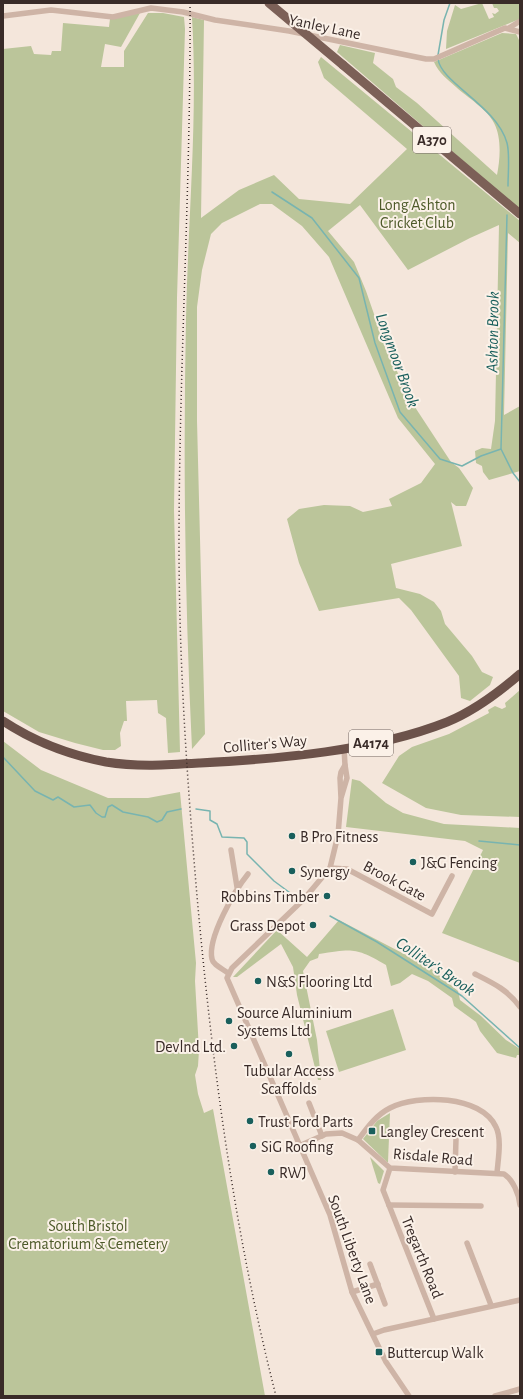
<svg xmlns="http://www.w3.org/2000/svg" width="523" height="1399" viewBox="0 0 523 1399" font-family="'Alegreya Sans',sans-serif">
<rect width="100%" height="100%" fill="#f4e6db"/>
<g fill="#bbc59a">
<path d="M482,3L489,19L494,17L492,13L495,14L499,11L497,8H494L492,3H520V19L446,49L447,31L455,5L461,9Z"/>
<path d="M140,13L121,47L105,44L101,67H124V51L148,13H163L184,17L185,29L177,298L174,510L180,752L168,753L166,718L158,713L157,700L126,701L127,721H124L120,733L121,746L115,750H103L75,743L39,732L3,711V49L31,46L34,54L51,55L52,51H61L63,23L109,27L110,19Z"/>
<path d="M192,17L204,20L201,218L239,190L274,175L299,199L350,204L407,149L324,78L318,62L321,57L520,221V243L508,233L504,415L520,406V471L489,480L483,472L482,466L476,463L475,451L482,448L491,449L495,421L499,225L470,238L408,270L360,205L328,231L354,262L366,291L383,340L409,398L451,462L459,468L473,488L466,506H456L451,502L462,546L391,564L396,588L420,594L434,602L441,611L445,624L472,656L482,672L493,677L490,685L470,701L461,698L459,676L411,610L399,598L319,611L299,563L287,519L299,509L324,505L350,506L363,512L392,506L389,499L421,483L435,464L398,418L329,257L302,226L272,204H260L222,223L211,234L202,270L197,307V421L205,734L192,749C185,605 183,462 186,319C188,218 198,118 192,17Z"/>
<path d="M502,33L516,34L520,42V210L337,52L340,45L375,53L373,63L393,79L396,87L417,103L497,175C500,160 502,138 494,123C488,110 467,97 456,87C447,79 439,73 434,62Z"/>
<path d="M520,690V817L461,815L426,808L382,783L399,756L412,747L449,734L489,713L488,710L495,706L502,709L506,707L505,703Z"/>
<path d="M3,741L41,770L108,798H148L180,792L196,963L195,981L199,1050L198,1066L195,1075L198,1094L204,1113L213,1109L265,1396H3Z"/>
<path d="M352,779L360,781L386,803L403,813L444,824L520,828V963L442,933L483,850L465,841L346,827Z"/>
<path d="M339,920L429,967L458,991L460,1000L481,1016L506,1040L520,1049V1055H517L516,1058L497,1053L480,1031L476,1022L454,1006L452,998L428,981L412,974L400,983L391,986L386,965C355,947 353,949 319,954L318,958L310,961L303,971L317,1040L321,1080H318L297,995L293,967L281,944L237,977H233L277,930L307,957Z"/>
<path d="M393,1009L406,1050L339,1072L326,1031Z"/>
<path d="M390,1113L388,1162H387L363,1139L377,1121Z"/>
<path d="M370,1157L384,1171L380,1184L378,1183Z"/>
</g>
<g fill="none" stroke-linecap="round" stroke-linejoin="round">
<g stroke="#78b4b0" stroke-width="1.5">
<path d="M438,55L444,20L450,3"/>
<path d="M438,59C441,83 497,106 507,143C510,154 508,174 508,186"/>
<path d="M272,192L312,218L359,278L375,343L400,412L440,459L462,466L481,456L501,449L513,473L520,482"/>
<path d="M501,449L507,215"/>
<path d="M3,757L35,791L53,800L58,797L74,807L90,805L96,813L102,817H105L108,807L112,805L123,812L148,817L157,822L162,820L167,812L181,809"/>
<path d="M196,809L210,811V820L217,824L222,837L244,838L247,842V854L274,881L297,898"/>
<path d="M479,841L520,845"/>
<path d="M330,916L377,942L462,996L520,1048"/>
</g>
<g stroke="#ceb4a6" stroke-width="5.5">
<path d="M3,16L51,10L113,17L151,8L183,12L215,20L289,31L426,59H434L505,28L520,32"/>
<path d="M509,28L520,21"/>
<path d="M344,748L345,765"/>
<path d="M341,798L347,778L345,765L341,772L340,778L341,798L338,835L330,868L304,899L232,968L227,978L330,1215L352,1292L386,1362L409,1396"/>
<path d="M231,850L237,887"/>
<path d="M330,868L347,869L432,914L452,876"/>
<path d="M228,973C223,969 213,965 212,959C207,938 235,890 248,874"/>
<path d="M475,974C493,983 508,990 520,1007"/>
<path d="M309,1103L322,1136"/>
<path d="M358,1140C367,1128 376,1115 390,1108C418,1094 481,1095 496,1127C502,1139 498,1160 497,1173"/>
<path d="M299,1146L326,1134L342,1133L358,1140L390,1168L504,1174C513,1180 519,1194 520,1205"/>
<path d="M390,1168L383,1190L434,1319"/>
<path d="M455,1172L456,1139"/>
<path d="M389,1205L481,1206"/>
<path d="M467,1243L491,1305"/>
<path d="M370,1264L385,1304"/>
<path d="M352,1292L378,1284"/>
<path d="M373,1334L384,1330L520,1300"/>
<path d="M495,1396L520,1389"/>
</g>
<path stroke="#7c6057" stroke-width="9" d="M343,65L520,214"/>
<path stroke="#6c524a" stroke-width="9" d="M3,721C35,742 69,755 106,762C137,767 168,765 200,763C278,759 374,751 447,722C474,711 498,693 520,674"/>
<path stroke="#392b28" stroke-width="1.5" stroke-dasharray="1 3" stroke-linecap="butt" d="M190,3C191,184 179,364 179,545C179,662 187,779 197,896C212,1064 234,1232 276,1396"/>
<path stroke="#7c6057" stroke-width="9" d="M269,3L343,65"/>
</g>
<g fill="#195f5c" stroke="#fbf1e8" stroke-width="1.5">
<circle cx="292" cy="836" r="4"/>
<circle cx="413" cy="862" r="4"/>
<circle cx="292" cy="871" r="4"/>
<circle cx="327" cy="896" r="4"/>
<circle cx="313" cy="925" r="4"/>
<circle cx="258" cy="981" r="4"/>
<circle cx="229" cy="1021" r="4"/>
<circle cx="234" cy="1046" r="4"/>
<circle cx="289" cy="1054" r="4"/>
<circle cx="250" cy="1121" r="4"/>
<rect x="368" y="1127" width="8" height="8" rx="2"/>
<circle cx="253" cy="1146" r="4"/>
<circle cx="271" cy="1172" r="4"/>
<rect x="375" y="1348" width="8" height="8" rx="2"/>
</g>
<g text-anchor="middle" stroke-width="4" stroke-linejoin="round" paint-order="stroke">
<g fill="#fbf1e8" stroke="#736662" stroke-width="1">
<rect x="413" y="127" width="38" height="26" rx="3"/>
<rect x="349" y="730" width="44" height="26" rx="3"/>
</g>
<g font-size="15" font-weight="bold" fill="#392b28">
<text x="432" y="145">A370</text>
<text x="371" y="748">A4174</text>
</g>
<g font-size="16" fill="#392b28" stroke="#fbf1e8">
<text transform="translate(325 26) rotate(12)" y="6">Yanley Lane</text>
<text transform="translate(265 743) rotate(-5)" y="6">Colliter's Way</text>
<text transform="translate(395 880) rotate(28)" y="6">Brook Gate</text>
<text transform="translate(433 1156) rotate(5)" y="6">Risdale Road</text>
<text transform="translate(353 1249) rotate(70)" y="6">South Liberty Lane</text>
<text transform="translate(423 1257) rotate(68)" y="6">Tregarth Road</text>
</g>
<g font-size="16" fill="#4d5a29" stroke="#fbf1e8">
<text x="417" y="210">Long Ashton<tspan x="417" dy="18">Cricket Club</tspan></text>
<text x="88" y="1231">South Bristol<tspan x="88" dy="18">Crematorium &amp; Cemetery</tspan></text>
</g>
<g font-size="16" fill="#392b28" stroke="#fbf1e8" text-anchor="start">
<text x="300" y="842">B Pro Fitness</text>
<text x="421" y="868">J&amp;G Fencing</text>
<text x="300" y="877">Synergy</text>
<text x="319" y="902" text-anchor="end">Robbins Timber</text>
<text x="305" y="931" text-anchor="end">Grass Depot</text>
<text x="266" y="987">N&amp;S Flooring Ltd</text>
<text x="237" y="1018">Source Aluminium<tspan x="237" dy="18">Systems Ltd</tspan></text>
<text x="226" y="1052" text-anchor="end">Devlnd Ltd.</text>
<text x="289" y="1076" text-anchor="middle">Tubular Access<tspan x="289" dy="18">Scaffolds</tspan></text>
<text x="258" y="1127">Trust Ford Parts</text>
<text x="380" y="1137">Langley Crescent</text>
<text x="261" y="1152">SiG Roofing</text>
<text x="279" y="1178">RWJ</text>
<text x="387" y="1358">Buttercup Walk</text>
</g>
<g font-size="17" font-style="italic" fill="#195f5c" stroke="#fbf1e8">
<text transform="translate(492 332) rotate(-89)" y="6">Ashton Brook</text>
<text transform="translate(398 360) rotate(70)" y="6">Longmoor Brook</text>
<text transform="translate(436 966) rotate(34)" y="6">Colliter's Brook</text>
</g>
</g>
<rect width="523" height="1399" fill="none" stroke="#392b28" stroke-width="8"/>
</svg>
